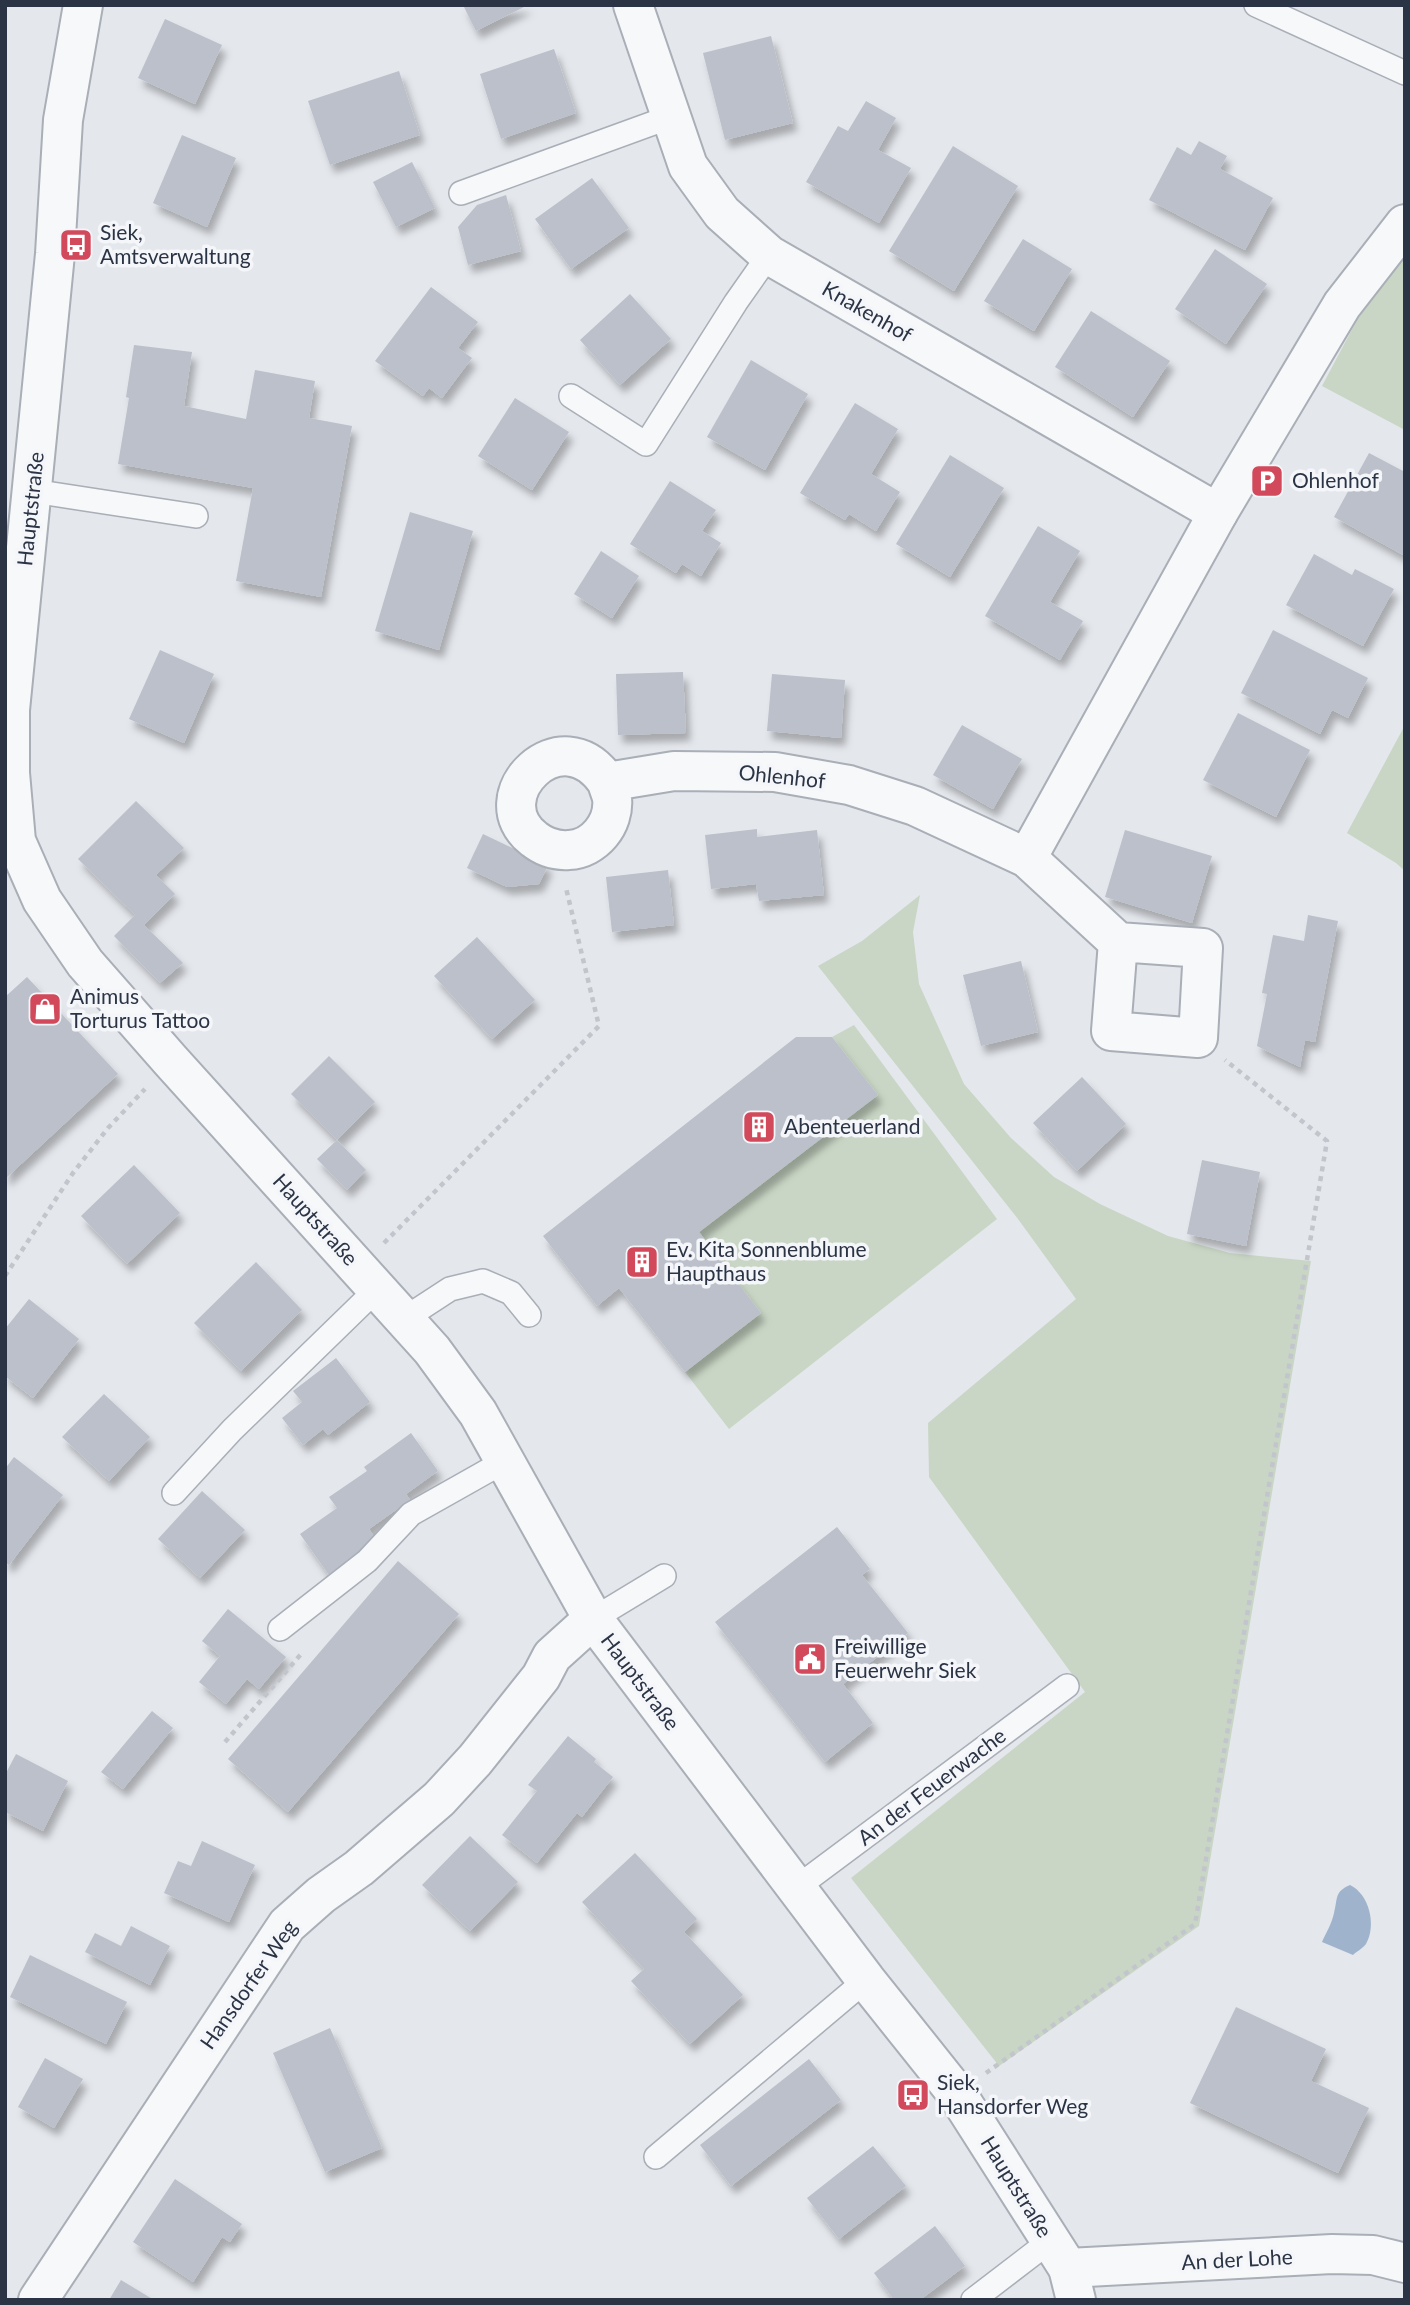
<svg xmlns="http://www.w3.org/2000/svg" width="1410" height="2305" viewBox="0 0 1410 2305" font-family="Lato,sans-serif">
<defs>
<filter id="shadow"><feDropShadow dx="4.5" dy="8" stdDeviation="3.5" flood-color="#0004"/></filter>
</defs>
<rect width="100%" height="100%" fill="#e4e7ec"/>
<g fill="#c9d6c5">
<path d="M1405,256V430L1322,386L1357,320Z"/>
<path d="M1405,725V871L1396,863L1347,833Z"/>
<path d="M920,895L913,932L919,984L964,1084L1011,1138L1054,1177L1100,1204L1168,1236L1230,1253L1311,1261L1199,1926L999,2066L851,1878L1085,1692L929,1477L928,1423L1076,1299L1018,1219L818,966L862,941Z"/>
<path d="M854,1025L997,1219L729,1429L685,1372L761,1313L699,1232L878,1095L832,1037Z"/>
</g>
<path fill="#9fb4cc" d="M1350,1885C1369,1894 1377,1925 1366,1944C1363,1948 1356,1952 1353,1955L1322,1942C1326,1933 1332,1923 1334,1913C1338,1898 1334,1892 1350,1885Z"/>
<g fill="#bbc0ca" filter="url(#shadow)">
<path d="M463,5H528L476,31Z"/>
<path d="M165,19L222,45L195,104L138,78Z"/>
<path d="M771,36L793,123L725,140L703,53Z"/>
<path d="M554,49L576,113L501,139L480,74Z"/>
<path d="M399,71L420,135L330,165L308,101Z"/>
<path d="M866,101L896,118L878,150L911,168L879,223L806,182L838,126L848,131Z"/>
<path d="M182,135L236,158L207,227L153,203Z"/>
<path d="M1199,141L1227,156L1220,169L1273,198L1245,250L1149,200L1177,147L1191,155Z"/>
<path d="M953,146L1018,186L954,291L889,251Z"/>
<path d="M412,162L435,208L396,227L373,182Z"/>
<path d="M592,178L629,228L571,269L535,219Z"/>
<path d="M506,195L521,251L468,265L458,227L477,205Z"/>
<path d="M1023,239L1072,269L1034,331L984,301Z"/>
<path d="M1215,249L1267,284L1226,344L1175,309Z"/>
<path d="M431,287L478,322L458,348L472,358L442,398L429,388L423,396L375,361Z"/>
<path d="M630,294L671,339L620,385L580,340Z"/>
<path d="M1091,311L1170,361L1133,417L1055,367Z"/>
<path d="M134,345L192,352L184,406L246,419L255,370L315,381L309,418L352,426L321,597L236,581L253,488L118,464L129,398L126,397Z"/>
<path d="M751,360L808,394L765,470L707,437Z"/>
<path d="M515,398L569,432L532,490L478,456Z"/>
<path d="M855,403L898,429L871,474L900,492L876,531L849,514L845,520L800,493Z"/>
<path d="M1369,453L1405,472V556L1334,517Z"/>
<path d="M950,455L1004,488L950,577L896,544Z"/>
<path d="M670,481L716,510L702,531L721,543L701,576L682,564L676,573L630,544Z"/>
<path d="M410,512L473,531L439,650L375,631Z"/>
<path d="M1038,526L1080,551L1050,602L1083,621L1060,660L985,616Z"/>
<path d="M601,551L639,576L612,618L574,594Z"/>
<path d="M1314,554L1352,575L1355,569L1394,589L1363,646L1286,605Z"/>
<path d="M1273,630L1368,678L1348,718L1332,710L1320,734L1241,693Z"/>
<path d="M160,650L214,674L184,743L129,719Z"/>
<path d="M683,672L686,733L618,735L616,674Z"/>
<path d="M772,674L845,680L841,738L767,731Z"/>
<path d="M1238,713L1310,750L1276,817L1203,780Z"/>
<path d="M962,725L1022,759L993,809L933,775Z"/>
<path d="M136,801L184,848L156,875L175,894L144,925L183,963L160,983L114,936L135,915L78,859Z"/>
<path d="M757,829V837L817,830L824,895L759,901L756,884L711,889L705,835Z"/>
<path d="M1125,830L1212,856L1192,923L1105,897Z"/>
<path d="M483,834L548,865L539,884L507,887L467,868Z"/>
<path d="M668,870L674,925L612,932L606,877Z"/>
<path d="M1308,915L1338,921L1315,1042L1305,1040L1300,1067L1257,1046L1267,994L1262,993L1273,935L1304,941Z"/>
<path d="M477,937L535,1000L492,1039L434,976Z"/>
<path d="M1021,961L1038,1032L981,1046L963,975Z"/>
<path d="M27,977L118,1074L5,1179V997Z"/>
<path d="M796,1037H832L878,1095L699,1232L761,1313L685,1372L619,1288L597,1306L543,1236Z"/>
<path d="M329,1056L375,1102L337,1140L291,1094Z"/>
<path d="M1082,1077L1126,1124L1077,1171L1033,1123Z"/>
<path d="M337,1140L366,1170L347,1190L317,1159Z"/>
<path d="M1202,1160L1260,1172L1246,1246L1187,1234Z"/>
<path d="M134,1165L180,1213L127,1264L81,1216Z"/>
<path d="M256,1262L302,1310L241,1371L194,1323Z"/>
<path d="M29,1299L79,1339L33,1398L5,1376V1329Z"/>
<path d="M336,1358L370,1402L328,1435L323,1429L303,1445L282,1418L302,1402L293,1391Z"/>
<path d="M104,1394L150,1437L109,1481L62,1437Z"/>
<path d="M411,1433L438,1471L406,1494L410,1500L369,1529L377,1541L329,1575L300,1534L337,1508L329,1497L367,1471L364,1467Z"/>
<path d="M14,1457L63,1495L9,1565L5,1562V1469Z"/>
<path d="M202,1491L245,1530L200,1578L158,1539Z"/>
<path d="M837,1527L870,1569L862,1575L908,1633L843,1684L873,1723L825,1762L715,1622Z"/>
<path d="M398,1561L459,1614L288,1812L228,1759Z"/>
<path d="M228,1609L286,1657L259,1689L247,1679L226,1704L199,1682L220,1656L202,1641Z"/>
<path d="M152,1711L173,1728L123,1789L101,1772Z"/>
<path d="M568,1736L596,1759L594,1762L613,1777L582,1817L577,1813L537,1863L502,1835L537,1791L528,1785Z"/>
<path d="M16,1754L68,1781L43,1831L5,1812V1775Z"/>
<path d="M470,1836L518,1882L470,1931L422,1885Z"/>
<path d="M202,1841L255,1865L229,1922L164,1893L178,1861L191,1866Z"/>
<path d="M635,1853L697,1919L684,1932L743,1995L690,2044L631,1981L644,1969L582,1902Z"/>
<path d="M131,1926L170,1946L150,1985L85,1952L95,1933L121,1946Z"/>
<path d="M30,1955L127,2002L106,2044L10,1997Z"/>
<path d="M1236,2007L1326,2049L1311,2081L1369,2108L1338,2173L1190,2103Z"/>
<path d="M330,2028L382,2148L325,2172L273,2053Z"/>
<path d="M45,2058L83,2079L54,2128L18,2107Z"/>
<path d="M809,2059L841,2100L731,2186L700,2145Z"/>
<path d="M873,2146L906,2186L839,2239L807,2198Z"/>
<path d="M175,2179L242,2224L230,2242L222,2237L193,2282L133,2242Z"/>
<path d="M935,2226L965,2266L920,2300H894L874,2273Z"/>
<path d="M121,2280L154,2300H109Z"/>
</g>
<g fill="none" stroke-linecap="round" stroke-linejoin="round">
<defs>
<g id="service">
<path d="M1256,5L1405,73"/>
<path d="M461,193L670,117"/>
<path d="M571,396L646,444L736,302L769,255"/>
<path d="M33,491L196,516"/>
<path d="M404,1319L450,1289L483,1281L511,1293L529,1315"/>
<path d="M174,1493L232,1430L377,1289"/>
<path d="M593,1619L664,1576"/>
<path d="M280,1629L367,1561L411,1514L505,1461"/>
<path d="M796,1888L1067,1686"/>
<path d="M656,2157L866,1980"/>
<path d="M973,2300L1050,2241"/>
</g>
<g id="minor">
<path d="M633,5L688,166L722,213L769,255L1218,513"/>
<path d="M607,782C608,787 611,793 612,798C615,824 594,849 569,850C555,851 544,847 534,839C480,798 561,714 607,782L674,771L775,772L849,785L915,806L1027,858L1118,942L1111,1031L1198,1038L1203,948L1118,942"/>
<path d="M1027,858L1218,513L1342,305L1405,224"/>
<path d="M1068,2268L1332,2254L1373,2255L1405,2263"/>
<path d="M38,2300L287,1925L321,1895L359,1868L439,1799L475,1760L541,1677L552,1656L593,1619"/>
</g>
<path id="tertiary" d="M83,5L63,120L55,254L10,710V773L16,841L42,900L85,963L171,1061L432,1350L478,1413L593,1619L866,1980L957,2094L1068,2268L1076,2300"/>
</defs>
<use href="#service" stroke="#a9aeb7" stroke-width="26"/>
<use href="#minor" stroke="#a9aeb7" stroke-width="42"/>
<use href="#tertiary" stroke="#a9aeb7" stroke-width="42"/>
<g stroke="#c2c5cb" stroke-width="4.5" stroke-dasharray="5 5" stroke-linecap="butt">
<path d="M384,1243L599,1026L566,888"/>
<path d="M5,1276L73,1173L108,1128L145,1089"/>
<path d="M225,1742L302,1653"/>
<path d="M986,2073L1195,1924L1327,1141L1225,1060"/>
</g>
<use href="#service" stroke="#f7f8fa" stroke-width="23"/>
<use href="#minor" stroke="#f7f8fa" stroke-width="38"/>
<use href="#tertiary" stroke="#f7f8fa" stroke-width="38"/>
</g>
<defs>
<symbol id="bus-square" viewBox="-11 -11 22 22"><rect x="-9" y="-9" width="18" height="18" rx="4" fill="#d1495b" stroke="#f4f6f9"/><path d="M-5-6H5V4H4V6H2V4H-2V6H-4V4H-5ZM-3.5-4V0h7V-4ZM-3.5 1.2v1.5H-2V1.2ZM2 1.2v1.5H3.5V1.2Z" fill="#fff"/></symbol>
<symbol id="parking-square" viewBox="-11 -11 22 22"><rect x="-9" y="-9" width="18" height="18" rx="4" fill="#d1495b" stroke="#f4f6f9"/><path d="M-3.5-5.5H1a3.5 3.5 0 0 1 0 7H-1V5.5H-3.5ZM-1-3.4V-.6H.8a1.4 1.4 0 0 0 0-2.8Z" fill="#fff"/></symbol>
<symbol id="shop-square" viewBox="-11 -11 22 22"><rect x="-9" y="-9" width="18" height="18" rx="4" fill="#d1495b" stroke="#f4f6f9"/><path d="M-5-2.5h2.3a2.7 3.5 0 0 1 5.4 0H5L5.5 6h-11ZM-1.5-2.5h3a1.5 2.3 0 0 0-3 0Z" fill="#fff"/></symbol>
<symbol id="building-square" viewBox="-11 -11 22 22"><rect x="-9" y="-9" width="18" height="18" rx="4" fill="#d1495b" stroke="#f4f6f9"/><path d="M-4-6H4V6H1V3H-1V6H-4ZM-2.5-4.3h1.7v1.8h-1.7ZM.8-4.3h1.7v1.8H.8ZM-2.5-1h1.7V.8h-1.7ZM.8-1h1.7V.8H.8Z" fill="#fff"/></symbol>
<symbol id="civic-square" viewBox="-11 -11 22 22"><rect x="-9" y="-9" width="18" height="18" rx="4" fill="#d1495b" stroke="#f4f6f9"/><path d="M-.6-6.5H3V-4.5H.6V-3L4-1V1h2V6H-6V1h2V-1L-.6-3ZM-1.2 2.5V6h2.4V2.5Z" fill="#fff"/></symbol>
</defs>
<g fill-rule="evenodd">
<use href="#bus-square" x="57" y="226" width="38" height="38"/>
<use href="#parking-square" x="1248" y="462" width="38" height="38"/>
<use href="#shop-square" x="26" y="990" width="38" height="38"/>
<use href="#building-square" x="740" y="1108" width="38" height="38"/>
<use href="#building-square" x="623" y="1243" width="38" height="38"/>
<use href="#civic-square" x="791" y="1640" width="38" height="38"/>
<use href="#bus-square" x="894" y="2076" width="38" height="38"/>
</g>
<g text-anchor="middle" stroke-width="7" stroke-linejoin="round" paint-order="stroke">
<g font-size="21" fill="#2b3445" stroke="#f4f6f9" text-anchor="start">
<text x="100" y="240">Siek,<tspan x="100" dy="24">Amtsverwaltung</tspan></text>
<text x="1292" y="488">Ohlenhof</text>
<text x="70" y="1004">Animus<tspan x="70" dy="24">Torturus Tattoo</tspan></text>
<text x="784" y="1134">Abenteuerland</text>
<text x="666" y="1257">Ev. Kita Sonnenblume<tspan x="666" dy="24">Haupthaus</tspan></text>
<text x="834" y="1654">Freiwillige<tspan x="834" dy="24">Feuerwehr Siek</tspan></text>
<text x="937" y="2090">Siek,<tspan x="937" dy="24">Hansdorfer Weg</tspan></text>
</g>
<g font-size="21" fill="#2b3445" stroke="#f4f6f9">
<text transform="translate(867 312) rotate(30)" y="7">Knakenhof</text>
<text transform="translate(31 509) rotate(-84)" y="7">Hauptstraße</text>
<text transform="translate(782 777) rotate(6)" y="7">Ohlenhof</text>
<text transform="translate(315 1220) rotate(48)" y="7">Hauptstraße</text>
<text transform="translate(640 1682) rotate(53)" y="7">Hauptstraße</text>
<text transform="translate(932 1787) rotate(-37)" y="7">An der Feuerwache</text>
<text transform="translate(249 1985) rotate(-55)" y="7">Hansdorfer Weg</text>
<text transform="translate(1016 2187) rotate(58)" y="7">Hauptstraße</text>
<text transform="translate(1237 2260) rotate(-3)" y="7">An der Lohe</text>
</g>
</g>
<rect width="1410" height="2305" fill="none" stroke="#2b3445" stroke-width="14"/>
</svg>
